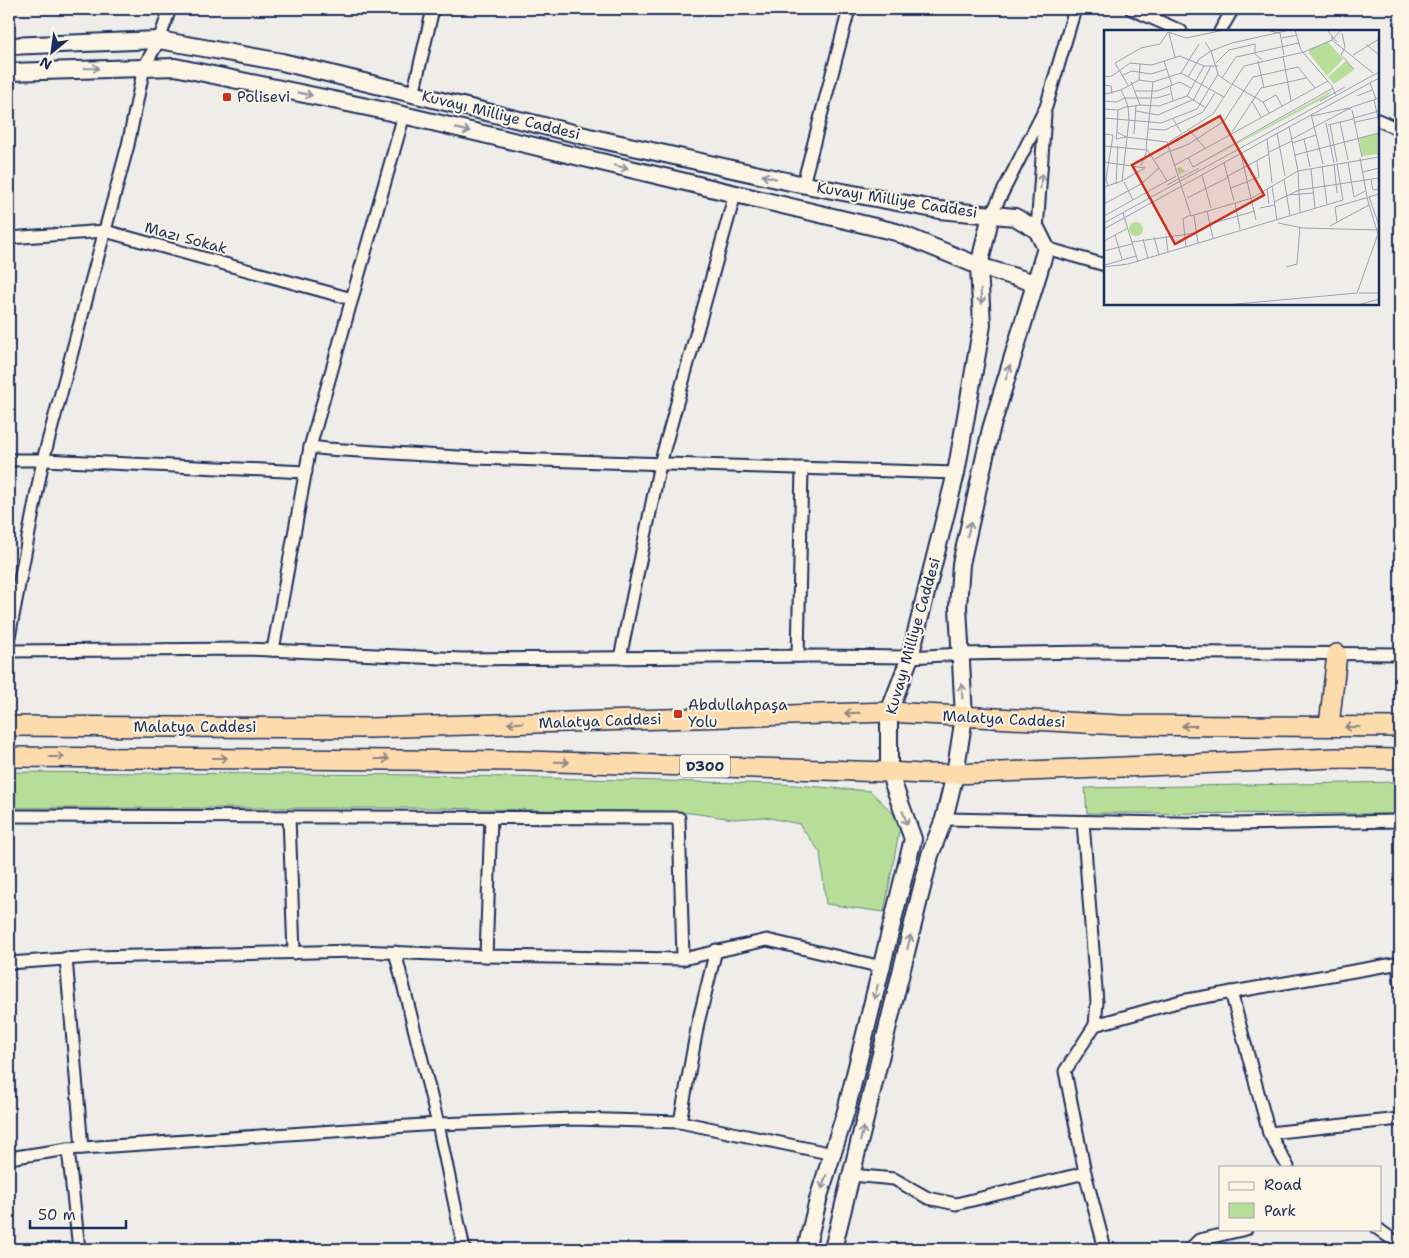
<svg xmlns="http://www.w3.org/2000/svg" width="1409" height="1258" viewBox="0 0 1409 1258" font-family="'Shantell Sans',sans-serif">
<rect width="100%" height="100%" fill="#eeedea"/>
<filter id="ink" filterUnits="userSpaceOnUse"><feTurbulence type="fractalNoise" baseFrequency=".02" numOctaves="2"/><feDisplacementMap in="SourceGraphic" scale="10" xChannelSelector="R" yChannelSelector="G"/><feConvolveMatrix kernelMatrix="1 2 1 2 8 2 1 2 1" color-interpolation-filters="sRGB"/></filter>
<g filter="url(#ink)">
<g fill="#b6de99" stroke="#68867c">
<path d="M9,772L426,775L781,784L870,791L893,813L900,827L884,912L826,904L820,852L799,824L765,817L734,819L691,813L435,808H9Z"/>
<path d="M1400,782V814L1087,813L1085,788Z"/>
</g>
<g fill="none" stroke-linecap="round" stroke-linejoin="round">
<defs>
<g id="minor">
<path d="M1131,9L1181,31"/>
<path d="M1220,31L1233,9"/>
<path d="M413,94L433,9"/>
<path d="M1378,120L1400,130"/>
<path d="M803,184L849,9"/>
<path d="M991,215L1046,107L1075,9"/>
<path d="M1037,230L1045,114"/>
<path d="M9,238L105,231L352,299"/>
<path d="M1046,248L1105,265"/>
<path d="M310,447L327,449L475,458L956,473"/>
<path d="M9,460H43L306,472"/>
<path d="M9,637L43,460L128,145L144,67L159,40L170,9"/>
<path d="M273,650L310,447L404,115"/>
<path d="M9,651L247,649L462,659L817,656L910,657L960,654L1093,652L1400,654"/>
<path d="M798,656L802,468"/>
<path d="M620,658L660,464L735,194"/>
<path d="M9,816L679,818L683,959"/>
<path d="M289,817L294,953"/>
<path d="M944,819L1231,824L1400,821"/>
<path d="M1083,822L1097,1002L1095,1025"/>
<path d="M395,952L438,1124L464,1249"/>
<path d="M486,956L491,818"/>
<path d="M66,958L82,1148"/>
<path d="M9,963L93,957L357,951L486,956L683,959L767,940L882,967"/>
<path d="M1398,964L1400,982"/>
<path d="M1231,992L1269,1133"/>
<path d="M680,1122L698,1023L716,950"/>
<path d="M68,1149L79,1249"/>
<path d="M9,1158L68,1149L438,1124L574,1119L680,1122L833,1154"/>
<path d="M1288,1167L1269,1133L1400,1119"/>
<path d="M852,1175L894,1179L928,1198L956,1204L1085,1173"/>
<path d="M1378,1229L1400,1245"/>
<path d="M1105,1249L1085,1173L1065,1071L1095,1025L1181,1001L1400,963"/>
<path d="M1190,1249L1199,1240L1246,1229"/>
</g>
<g id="secondary">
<path d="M9,46L159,40L282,62L589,137L795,183L939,210L1015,217L1037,230L1046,248L991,429L961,564L958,607L964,717L955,774L944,819L930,855L833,1249"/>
<path d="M9,72L175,67L386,111L896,232L979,266L1035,283"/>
<path d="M806,1249L819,1196L846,1111L913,839L889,772V712L910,657L956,473L982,325L979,266L991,215"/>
</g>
<g id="trunk">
<path d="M9,726L370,728L889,712L1119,725L1400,727"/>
<path d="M1329,726L1337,654"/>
<path d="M9,757L525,761L889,772L921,774H955L1335,758L1400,759"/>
</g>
</defs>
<use href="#minor" stroke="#1b2f5e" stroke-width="15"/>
<use href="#secondary" stroke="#1b2f5e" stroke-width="20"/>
<use href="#trunk" stroke="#1b2f5e" stroke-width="22"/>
<use href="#minor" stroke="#fcf5e5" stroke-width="11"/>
<use href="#secondary" stroke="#fcf5e5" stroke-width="16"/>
<use href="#trunk" stroke="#fedbac" stroke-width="19"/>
</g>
<defs><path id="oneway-shaft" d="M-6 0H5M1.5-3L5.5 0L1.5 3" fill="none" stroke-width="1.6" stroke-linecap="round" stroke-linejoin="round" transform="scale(1.25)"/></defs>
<g stroke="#8c92a2">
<use href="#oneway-shaft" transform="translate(92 68) rotate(-1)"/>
<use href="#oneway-shaft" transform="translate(305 94) rotate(12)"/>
<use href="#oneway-shaft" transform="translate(463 130) rotate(13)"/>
<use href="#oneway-shaft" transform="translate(621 167) rotate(13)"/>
<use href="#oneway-shaft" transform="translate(769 177) rotate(-167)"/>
<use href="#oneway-shaft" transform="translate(1041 181) rotate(-86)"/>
<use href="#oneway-shaft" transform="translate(981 297) rotate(87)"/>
<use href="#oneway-shaft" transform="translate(1008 372) rotate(-73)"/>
<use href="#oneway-shaft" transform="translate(969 529) rotate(-77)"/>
<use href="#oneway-shaft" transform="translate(962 691) rotate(-93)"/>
<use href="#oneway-shaft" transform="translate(905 818) rotate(70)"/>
<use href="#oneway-shaft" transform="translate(909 942) rotate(-76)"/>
<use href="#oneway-shaft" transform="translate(876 992) rotate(104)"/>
<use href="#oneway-shaft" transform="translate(862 1134) rotate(-76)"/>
<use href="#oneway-shaft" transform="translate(824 1182) rotate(108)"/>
</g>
<g stroke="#8c8585">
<use href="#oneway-shaft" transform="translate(852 713) rotate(178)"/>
<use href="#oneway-shaft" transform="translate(515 723) rotate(178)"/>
<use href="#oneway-shaft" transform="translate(1189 726) rotate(-180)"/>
<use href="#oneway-shaft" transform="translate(1352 727) rotate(-180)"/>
<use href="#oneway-shaft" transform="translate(57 757)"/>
<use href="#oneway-shaft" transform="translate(220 758)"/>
<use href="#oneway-shaft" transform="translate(382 759)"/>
<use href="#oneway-shaft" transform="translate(562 762) rotate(2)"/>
</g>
</g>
<g fill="#c8321e" stroke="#fcf5e5" stroke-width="2">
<rect x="222" y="92" width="10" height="10" rx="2.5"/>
<rect x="673" y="709" width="10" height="10" rx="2.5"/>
</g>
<g text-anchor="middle" stroke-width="4" stroke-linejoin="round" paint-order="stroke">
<rect fill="#fcf5e5" stroke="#5e6a86" stroke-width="1" x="680" y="754.5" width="50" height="23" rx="4"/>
<g font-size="14" font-weight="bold" fill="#1b2f5e">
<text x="705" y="771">D300</text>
</g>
<g font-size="15" fill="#1b2f5e" stroke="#fcf5e5" text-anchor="start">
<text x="237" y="102">Polisevi</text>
<text x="688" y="710">Abdullahpaşa<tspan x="688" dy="17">Yolu</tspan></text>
</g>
<g font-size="15" fill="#1b2f5e" stroke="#fcf5e5">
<text transform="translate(501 115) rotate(14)" y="5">Kuvayı Milliye Caddesi</text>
<text transform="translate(897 200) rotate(9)" y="5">Kuvayı Milliye Caddesi</text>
<text transform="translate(186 238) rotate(15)" y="5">Mazı Sokak</text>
<text transform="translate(913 636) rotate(-74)" y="5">Kuvayı Milliye Caddesi</text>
<text transform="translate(1004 719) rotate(3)" y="5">Malatya Caddesi</text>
<text transform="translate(600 721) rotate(-2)" y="5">Malatya Caddesi</text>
<text x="195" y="732">Malatya Caddesi</text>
</g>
</g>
<g transform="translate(1104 30)">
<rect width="275" height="275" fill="#eeedea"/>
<path d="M224,12L239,29L223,46L205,23V19ZM242,31L250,40L230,54L224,47ZM229,60L222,67L75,145L73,138L77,137L81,141L88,138ZM275,103V124L258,126L255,108ZM25 199a7 7 0 1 1 14 0a7 7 0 1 1-14 0Z" fill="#b6de99"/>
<path fill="none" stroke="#9aa1b2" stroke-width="1" d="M161,0L176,3L180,25M191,0L197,20L228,56L232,65M223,0L233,12M65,3L71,27M238,3L241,17L237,25L250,39M228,6V10L269,43M178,8L193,5M151,14V24L158,30M262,14L275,25M249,25L275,9M179,26L187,71M60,31L68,55M154,31L160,58M112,33L125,20L151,14M77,43L95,14M19,45L28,41L47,44L63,39M114,45L127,54M0,47L8,46L26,33L48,35L76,26L100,36M84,47L95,29L107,21L101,12M118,48L132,27L195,13M35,50L36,34M27,52L36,75L55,76L83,66L100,36H114M266,53L272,69M128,54L159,72L165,83M0,55L7,56L8,64M24,55L11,33L37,18L56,14L64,2L82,8L120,0M66,56L69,71M17,60L35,50L49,52L77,43L120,67M30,61H53L76,52L87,58M1,64L17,60L21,68H53L66,64M83,66L102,78M253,66L268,60M270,70L275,92M0,71L12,72L21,68L24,77M89,71L107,36M148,71L157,87M216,71L241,57M159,72L172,65L178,76M248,77L275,68M0,79L14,80L24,76M14,80L13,102L22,107L63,112M248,80L258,127M32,81L54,85L88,70M207,84L219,134M208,86L245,78M0,88L57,93L93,79L114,44L107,21L128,13L186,0M250,88L275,81M69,89L77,102M25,90L24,77L36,75M236,92L244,130M251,92L275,87M222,93L230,133M224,95L249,89M226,95L233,132M185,96L194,141L196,182M45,99L61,100L99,82L111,63M85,100L102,119M13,102L12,109L22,107M128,102L157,58L202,48M173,103L181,146M0,104L9,105L2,149L4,156M30,104L32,75M188,109L248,77L245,80M200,109L206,137M63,112L87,186L148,168L194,141L275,127M65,112L109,84L140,36L200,22L228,10L237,0M188,113L212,105M0,116L43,120L37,136M67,121L85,114L120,91L149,47L194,37L211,58M165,122L188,111M137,124L152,190M191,125L275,103M84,128L89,137L229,58M256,128L263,167M51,129L65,121M0,132L41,138L18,151M244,132L250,167L261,161M120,133L130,171M230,134L233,163M71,135L224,51M218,136L223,174M55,138L63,151M207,139L211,178M259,142L275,138M98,145L107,178M124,146L165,124M180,149L186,186M267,150L269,160L275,159M20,152L29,170M168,153L163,109L275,48M12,154L14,116M63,155L95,138M168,156L173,190M0,157L18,151L25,90M127,158L155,147L153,131M163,159L165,174M185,165L209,163M265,167L275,195M83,168L125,147M170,172L195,160L275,148M131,173L136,199M0,174L37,154L55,138L42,118L49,52M156,178L171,175M103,181L109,208M19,183L34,232M0,186L72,146M90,186L94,213M233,192L231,177L275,164M0,193L275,42M174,193L199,198L275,200M106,194L151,181M226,196L265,175M0,199L163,109M11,205L18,229M62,206L64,222M50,207L55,225M39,209L44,228M0,211L24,198M28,212L92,203M82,217L79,189L86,185M0,221L28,214M1,235L32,226M0,237L24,234L239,170L233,134M182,237L193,234L196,197M253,263L274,204L263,168M255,263H275M122,275L253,263M199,275H234M254,275L275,269"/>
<path fill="#c8321e" fill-opacity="0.15" stroke="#c8321e" stroke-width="2.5" d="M116,86L160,165L71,214L28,135Z"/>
<rect width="275" height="275" fill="none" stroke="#1b2f5e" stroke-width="2.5"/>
</g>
<rect width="1409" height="1258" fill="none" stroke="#fcf5e5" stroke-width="30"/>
<rect x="15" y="15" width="1379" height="1228" fill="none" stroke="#1b2f5e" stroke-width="2" filter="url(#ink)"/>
<rect x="1219" y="1166" width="162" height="65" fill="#fcf5e5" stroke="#a2a6af"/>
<rect x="1229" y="1182" width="25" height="8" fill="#fcf5e5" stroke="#a2a6af"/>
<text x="1264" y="1190" font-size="15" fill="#1b2f5e">Road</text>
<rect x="1229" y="1203" width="25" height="15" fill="#b6de99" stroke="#a2a6af"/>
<text x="1264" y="1216" font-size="15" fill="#1b2f5e">Park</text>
<g transform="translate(52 52) rotate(209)" stroke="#fcf5e5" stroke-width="4" paint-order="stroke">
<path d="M0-4L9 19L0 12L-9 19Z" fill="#1b2f5e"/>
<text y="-8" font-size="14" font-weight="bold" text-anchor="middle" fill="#1b2f5e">N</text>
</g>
<path d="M30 1220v8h96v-8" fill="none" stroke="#1b2f5e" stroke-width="2.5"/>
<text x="38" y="1220" font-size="15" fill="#1b2f5e" stroke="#fcf5e5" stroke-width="4" paint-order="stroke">50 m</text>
</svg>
